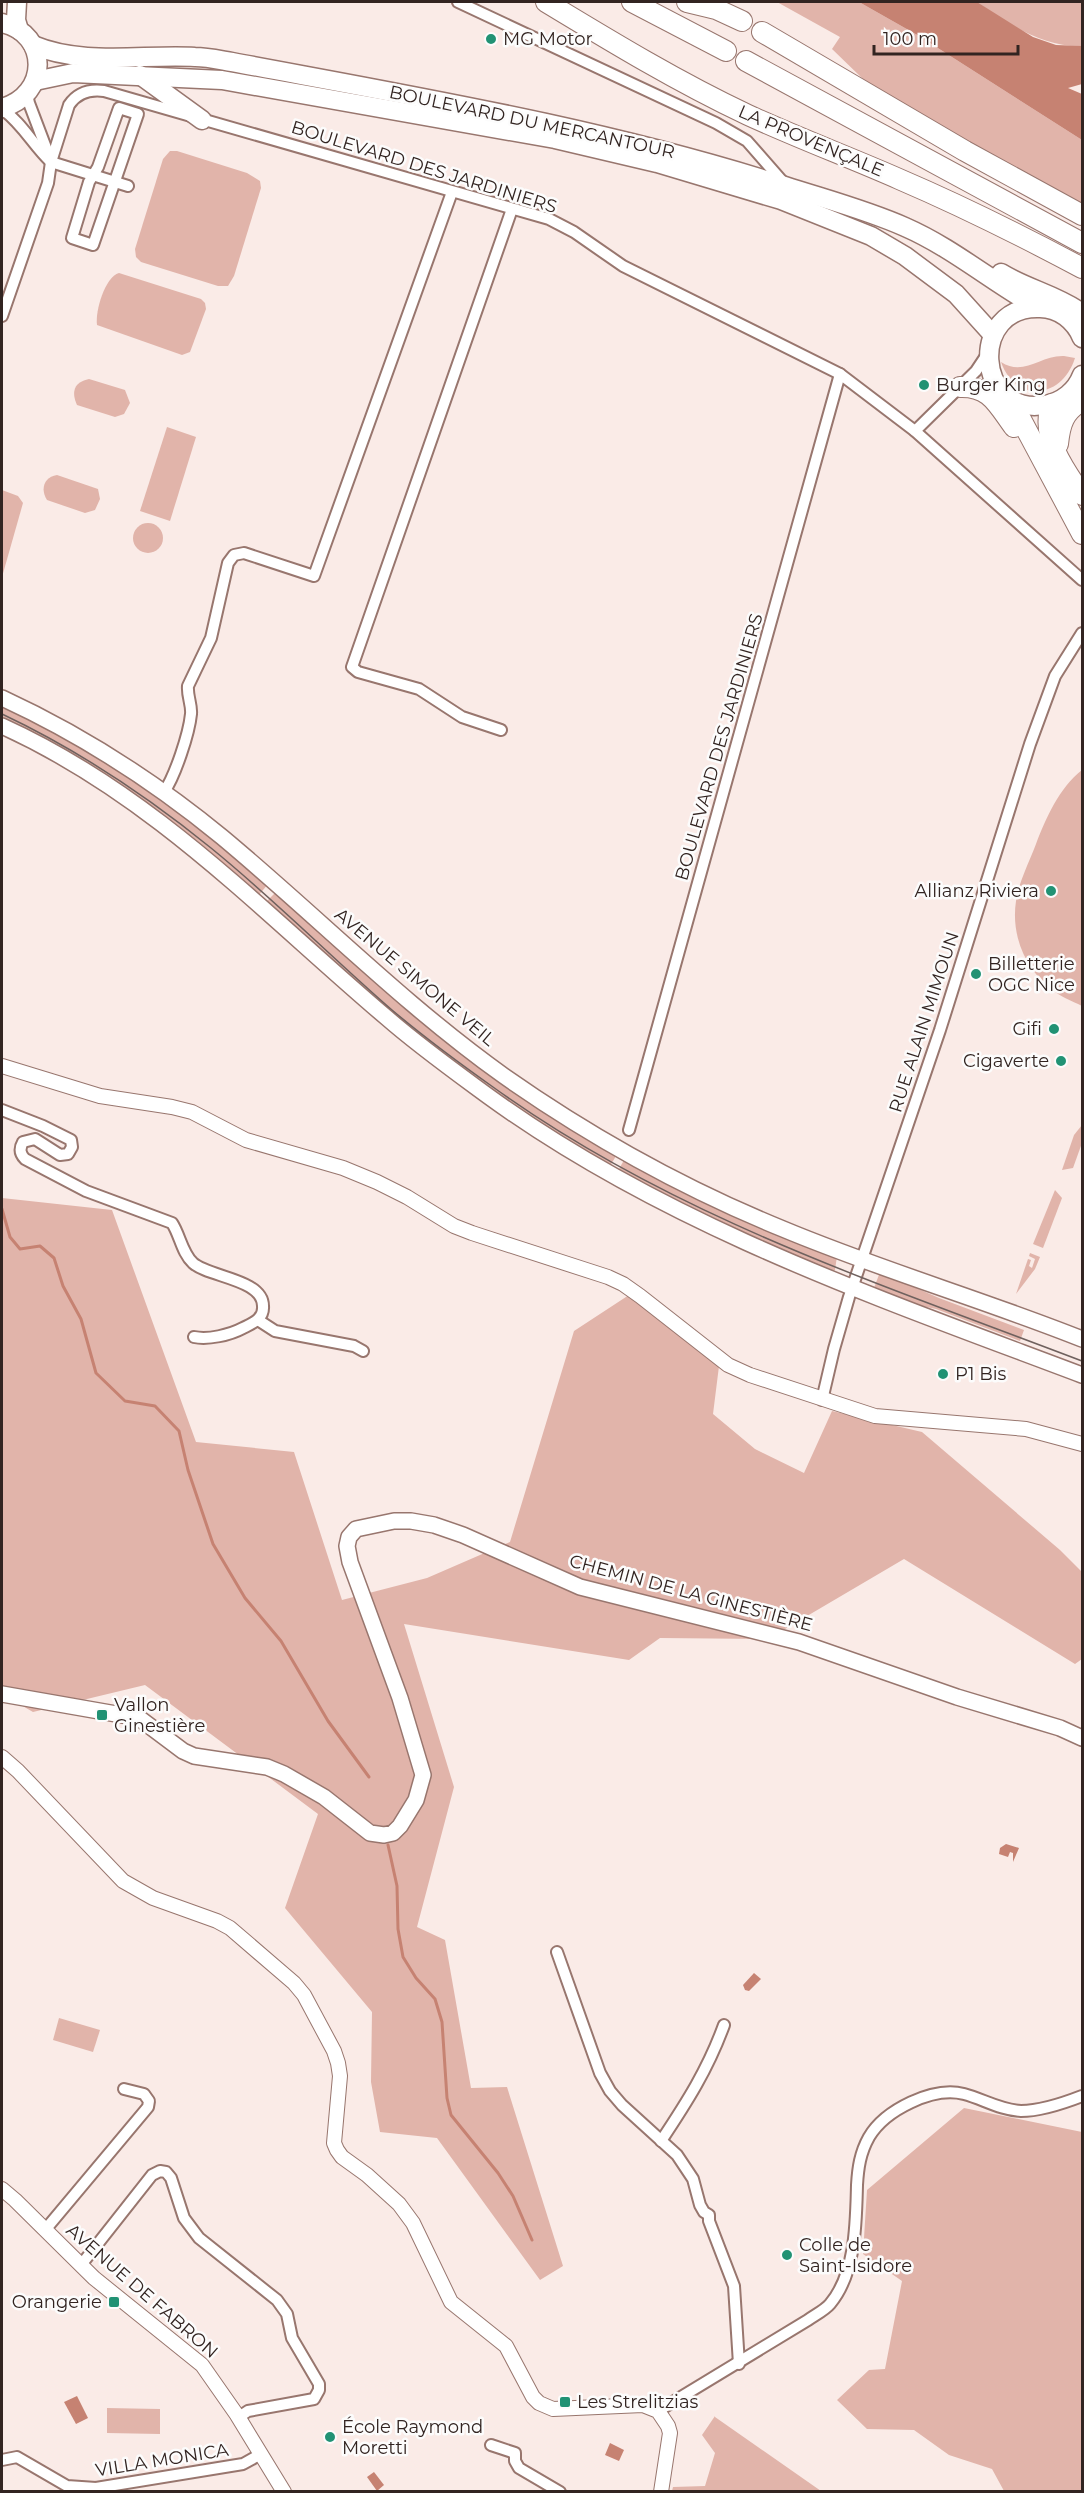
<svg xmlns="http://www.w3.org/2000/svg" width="1084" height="2493" viewBox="0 0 1084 2493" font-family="Montserrat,sans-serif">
<rect width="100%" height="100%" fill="#faebe7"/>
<g fill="#e1b4aa">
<path d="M777,2H859L919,36L1082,140V208L924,121L863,79L832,49L840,37Z"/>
<path d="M977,2H1082V46C1042,47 1009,24 977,2Z"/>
<path d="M170,151H177L247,173L260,181L261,188L234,276L228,286H218L141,262L136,257L135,249L163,159Z"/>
<path d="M119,273L201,299L205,303L206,309L190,352L182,355L97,325C95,311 105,277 119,273Z"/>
<path d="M1064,356L1075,358C1062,399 1016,404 1001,362C1024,377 1040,355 1064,356Z"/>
<path d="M89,379L125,390L130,403L124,414L115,417L77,405C71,392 74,382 89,379Z"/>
<path d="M167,427L196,437L170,521L140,511Z"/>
<path d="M57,475L98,489L100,499L95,510L85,513L47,500C40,489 44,477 57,475Z"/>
<path d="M2,490L18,496L23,503L2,577Z"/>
<circle cx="148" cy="538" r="15"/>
<path d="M2,703L87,748L167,800L268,884L258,896L2,721Z"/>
<path d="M1082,770V1006C1072,1001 1059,996 1050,988C1024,967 1011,934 1016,901C1019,881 1029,863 1036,844C1046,818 1059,788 1082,770Z"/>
<path d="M276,892L616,1156L610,1166L529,1118L419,1038L266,902Z"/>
<path d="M1082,1125V1143L1073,1168L1062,1170L1074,1135Z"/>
<path d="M624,1160L837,1256L835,1270L832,1272L741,1235L618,1171Z"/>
<path d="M1055,1190L1062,1198L1043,1248L1033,1244Z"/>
<path d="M2,1198L112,1210L196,1442L294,1452L342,1600L427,1578L510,1542L574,1331L629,1295L719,1366L713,1414L755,1449L804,1473L832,1411L922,1432L1060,1550L1082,1572V1659L1075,1664L904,1559L768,1639L660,1638L629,1660L404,1624L454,1787L417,1927L445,1940L471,2088L507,2087L563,2266L540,2280L437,2138L380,2132L371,2082L372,2012L285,1908L318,1814L145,1685L33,1712L2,1694Z"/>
<path d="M1030,1253L1040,1257L1035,1269L1016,1294L1028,1259L1031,1260L1029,1266L1032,1268L1035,1259L1029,1256Z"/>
<path d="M880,1272L939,1298L1024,1330L1020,1341L936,1309L894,1300L874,1288Z"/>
<path d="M59,2018L100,2030L93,2052L53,2040Z"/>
<path d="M964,2108L1082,2132V2491H1004L992,2469L949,2455L914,2430L867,2429L837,2400L869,2370L885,2369L902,2281L863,2254L867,2190Z"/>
<path d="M107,2408L160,2409V2434L107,2433Z"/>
<path d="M715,2416V2417L821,2491H672L673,2487L705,2486L715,2453L702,2435Z"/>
</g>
<g fill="#c68272">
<path d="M859,2H977L1033,37L1056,45L1082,46V84L1068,88L1082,94V140L919,36Z"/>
<path d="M1006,1844L1019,1848L1013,1862V1853L1010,1852L1008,1857L999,1854L1000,1848Z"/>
<path d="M754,1973L761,1979L749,1991L745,1990L743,1985Z"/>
<path d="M77,2396L88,2418L76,2424L64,2402Z"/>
<path d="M610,2443L624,2450L619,2461L605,2455Z"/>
<path d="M374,2472L384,2485L377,2491L367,2477Z"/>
</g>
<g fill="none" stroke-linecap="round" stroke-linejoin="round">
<g stroke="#c68272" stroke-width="3">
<path d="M2,1209L10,1237L20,1249L40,1246L54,1258L63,1286L81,1319L96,1373L125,1401L155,1406L179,1431L188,1470L213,1544L245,1598L281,1641L328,1721L369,1777"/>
<path d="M388,1845L397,1886L398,1929L403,1957L416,1978L435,1999L442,2022L447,2098L451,2115L498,2173L513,2196L532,2240"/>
</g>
<defs>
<g id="minor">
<path d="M458,2L716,123L747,141L783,182"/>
<path d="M27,94L29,103L51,161"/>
<path d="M119,108L138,114L93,245L72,238L89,182L98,167Z"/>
<path d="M2,109C22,123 33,145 51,162L128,186"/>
<path d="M2,316L48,183L51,162L69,105C77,93 89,89 104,91L549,219L574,232L623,266L840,374L915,431L1082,580"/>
<path d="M915,431L976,371L988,353"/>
<path d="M501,730L462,717L419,689L358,672L352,667L512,209"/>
<path d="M164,792C175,776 189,734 191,714C192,705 187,696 188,686L211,638L228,563L234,555L244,553L314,576L452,192"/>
<path d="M2,1110L43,1126L71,1140L72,1147L68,1154L60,1155L35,1139L23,1142C19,1149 20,1154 25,1159L86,1191L172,1223C180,1235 182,1253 193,1263C208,1277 263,1279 263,1306C264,1319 253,1323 243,1328C230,1335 208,1340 194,1337"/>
<path d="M629,1130L840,374"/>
<path d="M258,1320L275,1331L354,1346L363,1351"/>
<path d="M822,1400L834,1349L849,1297L940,1030L1030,744L1055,676L1082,633"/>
<path d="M557,1952L600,2073L610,2091L622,2105L677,2155L693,2179L700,2205L704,2212L709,2215V2221L734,2286L739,2364"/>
<path d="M661,2141C687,2102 708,2069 724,2025"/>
<path d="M45,2230L148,2107L149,2101L144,2094L124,2089"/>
<path d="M81,2265L152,2175L160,2171L166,2172L171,2178L184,2218L199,2238L277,2300L287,2314L292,2338L319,2384V2390L314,2399L248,2411L239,2417"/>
<path d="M658,2411L808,2320C815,2315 825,2310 830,2304C856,2273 856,2223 857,2185C858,2168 860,2153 869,2137C885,2110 933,2086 964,2094C983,2099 1000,2110 1021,2111C1040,2111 1064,2103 1082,2096"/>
<path d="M491,2445L515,2453V2461L519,2468L560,2492"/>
<path d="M2,2460L17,2457L67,2486L96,2488L243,2464L261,2454"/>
</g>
<g id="tertiary">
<path d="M2,1066L100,1096L172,1107L192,1112L246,1140L343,1168L377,1182L407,1197L454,1226L472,1233L608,1277L623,1284L640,1296L728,1365L750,1375L875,1416L1026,1429L1082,1444"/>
<path d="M2,1757L18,1771L123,1881L153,1898L217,1921L230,1928L294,1983L304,1995L334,2051L338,2063L340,2076L334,2143L337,2150L342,2157L367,2175L399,2204L413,2223L451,2302L506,2346L533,2397L539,2403L553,2409L643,2405L658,2411L668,2426L670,2433L661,2492"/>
<path d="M2,2189L15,2200L94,2278L202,2365L237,2415L284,2492"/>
</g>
<g id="secondary">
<path d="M2,698C80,734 155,782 222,837C317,916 403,1004 504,1076C591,1137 685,1189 783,1229C881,1270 984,1300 1082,1339"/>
<path d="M2,726C154,795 262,912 387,1018C419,1046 454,1071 488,1096C667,1226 878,1298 1082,1375"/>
<path d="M2,1694L139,1718L183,1751L194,1756L267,1767L284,1774L324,1797L370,1833L384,1835L393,1833L400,1826L416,1800L423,1775L400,1698L350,1562L347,1546L349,1537L356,1529L394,1521H411L434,1525L463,1535L580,1587L799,1642L957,1697L1060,1728L1082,1738"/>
</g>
<g id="primary">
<path d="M2,23C50,34 49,95 2,108"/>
<path d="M33,45C83,66 142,54 195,57C207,57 220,60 232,62C418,97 604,128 785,186C825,199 867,210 905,227C953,248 992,282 1037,307"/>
<path d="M140,75L202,120"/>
<path d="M35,81L73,73L222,80L555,139L657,163L781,200L871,236L905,256L956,294L993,335"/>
<path d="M1001,273C1027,289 1057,295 1082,313"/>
<path d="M1082,338C1075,321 1059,308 1040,308C968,305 975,417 1045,405C1062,402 1076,391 1082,375"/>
</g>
<path id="trunk" d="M17,2L16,20L19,30"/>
<g id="motorway">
<path d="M546,2C612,42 678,82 748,115C798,138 849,157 899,179C962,206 1022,236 1082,268"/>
<path d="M632,2L726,51"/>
<path d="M687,2L716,9L742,21"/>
<path d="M762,32L965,151L1082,215"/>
<path d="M746,61L1082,243"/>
<path d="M960,387C990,386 997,404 1014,427"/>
<path d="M1009,397L1082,534"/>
<path d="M1052,404C1039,435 1065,471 1082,495"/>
<path d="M1058,444C1060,424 1064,411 1082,401"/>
</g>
</defs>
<use href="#minor" stroke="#98766e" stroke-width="14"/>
<use href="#tertiary" stroke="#98766e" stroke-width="16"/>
<use href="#secondary" stroke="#98766e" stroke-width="18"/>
<use href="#primary" stroke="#98766e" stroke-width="21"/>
<use href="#trunk" stroke="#98766e" stroke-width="21"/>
<use href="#motorway" stroke="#98766e" stroke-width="22"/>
<use href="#minor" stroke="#fff" stroke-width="10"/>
<use href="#tertiary" stroke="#fff" stroke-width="14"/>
<use href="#secondary" stroke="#fff" stroke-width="15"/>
<use href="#primary" stroke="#fff" stroke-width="18"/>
<use href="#trunk" stroke="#fff" stroke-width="18"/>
<use href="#motorway" stroke="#fff" stroke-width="20"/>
<path stroke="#6f615e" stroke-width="1.5" d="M2,714C76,749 147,796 211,848C274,899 331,957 392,1010C424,1037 459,1063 493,1087C673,1217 878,1283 1082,1361"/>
</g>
<g fill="#219274" stroke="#fcfcfc" stroke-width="2">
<circle cx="491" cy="39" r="6"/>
<circle cx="924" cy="385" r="6"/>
<circle cx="1051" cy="891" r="6"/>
<circle cx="976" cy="974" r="6"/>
<circle cx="1054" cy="1029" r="6"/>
<circle cx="1061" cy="1061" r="6"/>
<circle cx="943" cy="1374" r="6"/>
<rect x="96" y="1709" width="12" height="12" rx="3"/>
<circle cx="787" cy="2255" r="6"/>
<rect x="108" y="2296" width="12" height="12" rx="3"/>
<rect x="559" y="2396" width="12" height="12" rx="3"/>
<circle cx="330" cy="2437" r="6"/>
</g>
<g text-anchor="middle" stroke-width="5" stroke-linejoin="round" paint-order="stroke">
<g font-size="18" fill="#322421" stroke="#fcfcfc" text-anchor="start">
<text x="503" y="45">MG Motor</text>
<text x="936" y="391">Burger King</text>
<text x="1039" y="897" text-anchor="end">Allianz Riviera</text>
<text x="988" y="970">Billetterie<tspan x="988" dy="21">OGC Nice</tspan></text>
<text x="1042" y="1035" text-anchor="end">Gifi</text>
<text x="1049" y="1067" text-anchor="end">Cigaverte</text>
<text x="955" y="1380">P1 Bis</text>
<text x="114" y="1711">Vallon<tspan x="114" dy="21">Ginestière</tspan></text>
<text x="799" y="2251">Colle de<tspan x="799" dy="21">Saint-Isidore</tspan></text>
<text x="102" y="2308" text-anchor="end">Orangerie</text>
<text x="577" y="2408">Les Strelitzias</text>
<text x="342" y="2433">École Raymond<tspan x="342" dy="21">Moretti</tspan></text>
</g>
<g font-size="18" fill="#322421" stroke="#fcfcfc">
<text transform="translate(532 122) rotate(12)" y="6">BOULEVARD DU MERCANTOUR</text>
<text transform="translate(811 141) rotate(23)" y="6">LA PROVENÇALE</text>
<text transform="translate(424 167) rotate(17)" y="6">BOULEVARD DES JARDINIERS</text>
<text transform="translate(719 747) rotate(-74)" y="6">BOULEVARD DES JARDINIERS</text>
<text transform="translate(415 977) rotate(40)" y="6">AVENUE SIMONE VEIL</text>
<text transform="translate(924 1022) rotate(-72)" y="6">RUE ALAIN MIMOUN</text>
<text transform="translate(691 1593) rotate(15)" y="6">CHEMIN DE LA GINESTIÈRE</text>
<text transform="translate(142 2291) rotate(41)" y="6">AVENUE DE FABRON</text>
<text transform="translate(162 2460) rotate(-9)" y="6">VILLA MONICA</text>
</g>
</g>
<rect width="1084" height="2493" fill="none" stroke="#322421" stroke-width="6"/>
<path d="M874 45v9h144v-9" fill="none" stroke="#322421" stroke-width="3"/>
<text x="883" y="45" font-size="18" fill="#322421" stroke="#fcfcfc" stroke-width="4.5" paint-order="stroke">100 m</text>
</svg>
